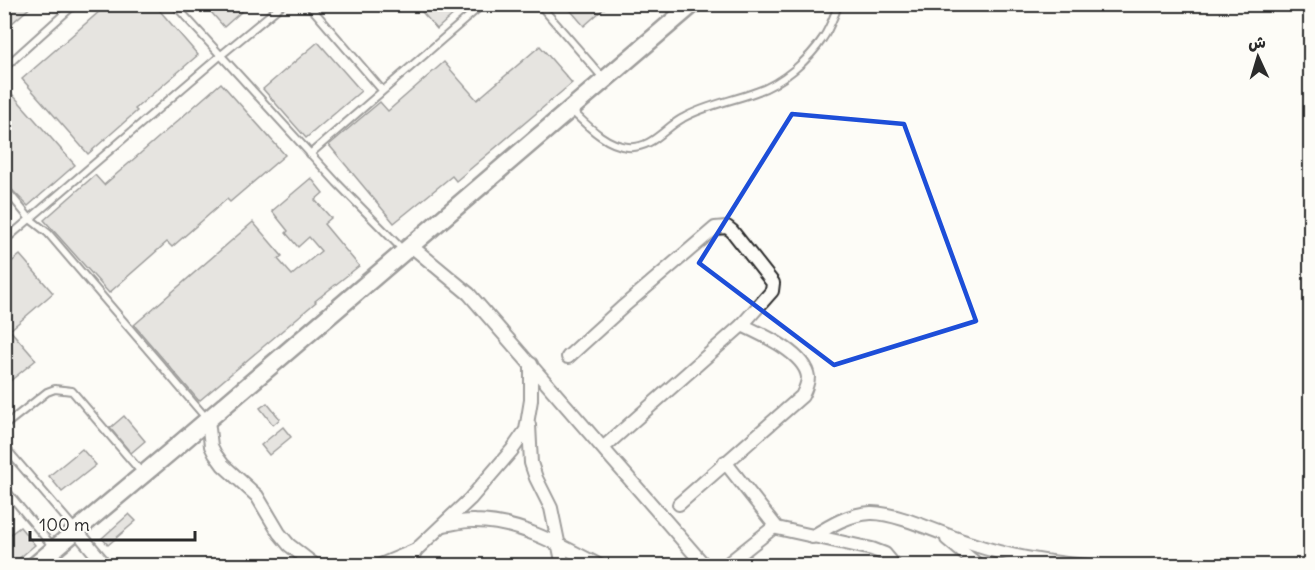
<svg xmlns="http://www.w3.org/2000/svg" width="1315" height="570" viewBox="0 0 1315 570" font-family="Delius,'Playpen Sans Arabic',sans-serif">
<rect width="100%" height="100%" fill="#fdfcf7"/>
<filter id="ink" filterUnits="userSpaceOnUse"><feTurbulence type="fractalNoise" baseFrequency=".0167" numOctaves="2"/><feDisplacementMap in="SourceGraphic" scale="12" xChannelSelector="R" yChannelSelector="G"/><feConvolveMatrix kernelMatrix="1 2 1 2 8 2 1 2 1" color-interpolation-filters="sRGB"/></filter>
<g filter="url(#ink)">
<g fill="#c9c8c4" stroke="#2b2b2b" stroke-width="1.5">
<path d="M4,4H34L4,30Z"/>
<path d="M108,4H154L198,55L135,109L137,111L88,154L22,79Z"/>
<path d="M204,4H250L224,27Z"/>
<path d="M415,4H465L437,29Z"/>
<path d="M565,4H609L584,26Z"/>
<path d="M318,42L361,91L306,138L263,89Z"/>
<path d="M540,46L572,83L456,181L452,176L394,223L329,145L380,102L388,111L444,62L477,100Z"/>
<path d="M221,83L285,155L230,202L227,199L172,247L167,242L109,293L44,220L95,175L104,185Z"/>
<path d="M4,85L75,165L28,206L4,182Z"/>
<path d="M311,178L323,193L315,200L331,218L324,224L359,266L315,301L316,302L199,401L134,325L253,222L282,256L278,259L292,275L321,251L309,237L298,247L286,233L288,231L272,211Z"/>
<path d="M20,255L53,293L10,330L36,360L4,386V268Z"/>
<path d="M267,403L280,419L273,425L260,408Z"/>
<path d="M124,416L145,441L131,453L110,428Z"/>
<path d="M283,427L291,437L269,455L261,445Z"/>
<path d="M82,449L96,465L62,492L49,476Z"/>
<path d="M129,514L136,521L108,545L102,538Z"/>
<path d="M20,527L35,545L10,566H4V539Z"/>
</g>
<g fill="none" stroke-linecap="round" stroke-linejoin="round">
<defs>
<g id="lane">
<path d="M174,4L337,183L403,250"/>
<path d="M308,4L382,90"/>
<path d="M539,4L604,79"/>
<path d="M4,68L75,4"/>
<path d="M571,110C587,125 605,145 628,147C652,149 664,128 683,118C706,105 732,101 756,92C781,84 809,60 823,38C830,28 834,15 839,4"/>
<path d="M310,154L483,4"/>
<path d="M4,187L30,219L48,233L207,419"/>
<path d="M4,241L220,56L283,4"/>
<path d="M4,426L47,392L55,389L72,391L142,473"/>
<path d="M4,446L76,530"/>
<path d="M4,488L54,548"/>
</g>
<g id="street">
<path d="M410,245L469,294L705,566"/>
<path d="M568,357L624,306L715,228L727,227L732,231L773,283L772,291L742,325L604,447"/>
<path d="M208,420L211,446L215,454L223,465L257,496L279,533L289,545L316,566"/>
<path d="M529,425L531,463L536,478L551,508L563,566"/>
<path d="M725,462L777,528L872,549L885,554L895,566"/>
<path d="M679,504L802,396C805,390 808,384 808,377C805,353 761,334 742,325"/>
<path d="M443,525C453,524 464,520 475,521C519,521 562,546 600,566"/>
<path d="M76,530L106,566"/>
<path d="M812,537C831,525 849,514 871,513C896,512 946,536 972,544C1010,557 1048,563 1089,566"/>
<path d="M947,539L979,566"/>
<path d="M378,566L416,550"/>
<path d="M407,566L416,550L470,499L512,450L526,430L531,400V364"/>
<path d="M725,566L774,527"/>
</g>
<path id="secondary" d="M34,566L176,447L693,4"/>
</defs>
<use href="#lane" stroke="#2b2b2b" stroke-width="10"/>
<use href="#street" stroke="#2b2b2b" stroke-width="16"/>
<use href="#secondary" stroke="#2b2b2b" stroke-width="21"/>
<use href="#lane" stroke="#fdfcf7" stroke-width="6"/>
<use href="#street" stroke="#fdfcf7" stroke-width="12"/>
<use href="#secondary" stroke="#fdfcf7" stroke-width="16"/>
</g>
</g>
<path d="M0 0H1315V570H0ZM792,114L904,124L976,321L834,365L699,263Z" fill="#fdfcf7" fill-opacity=".55" fill-rule="evenodd"/>
<path fill="none" stroke="#1d4ed8" stroke-width="4.5" stroke-linejoin="round" d="M792,114L904,124L976,321L834,365L699,263Z"/>
<rect width="1315" height="570" fill="none" stroke="#fdfcf7" stroke-width="24"/>
<rect x="12" y="12" width="1291" height="546" fill="none" stroke="#2b2b2b" stroke-width="2" filter="url(#ink)"/>
<g transform="translate(1258 57) rotate(356)" stroke="#fdfcf7" stroke-width="4.5" paint-order="stroke">
<path d="M0-4.5L10 22L0 15L-10 22Z" fill="#2b2b2b"/>
<text y="-9" font-size="16" font-weight="bold" text-anchor="middle" fill="#2b2b2b">ش</text>
</g>
<path d="M30 531v9h165v-9" fill="none" stroke="#2b2b2b" stroke-width="3"/>
<text x="39" y="531" font-size="18" fill="#2b2b2b" stroke="#fdfcf7" stroke-width="4.5" paint-order="stroke">100 m</text>
</svg>
